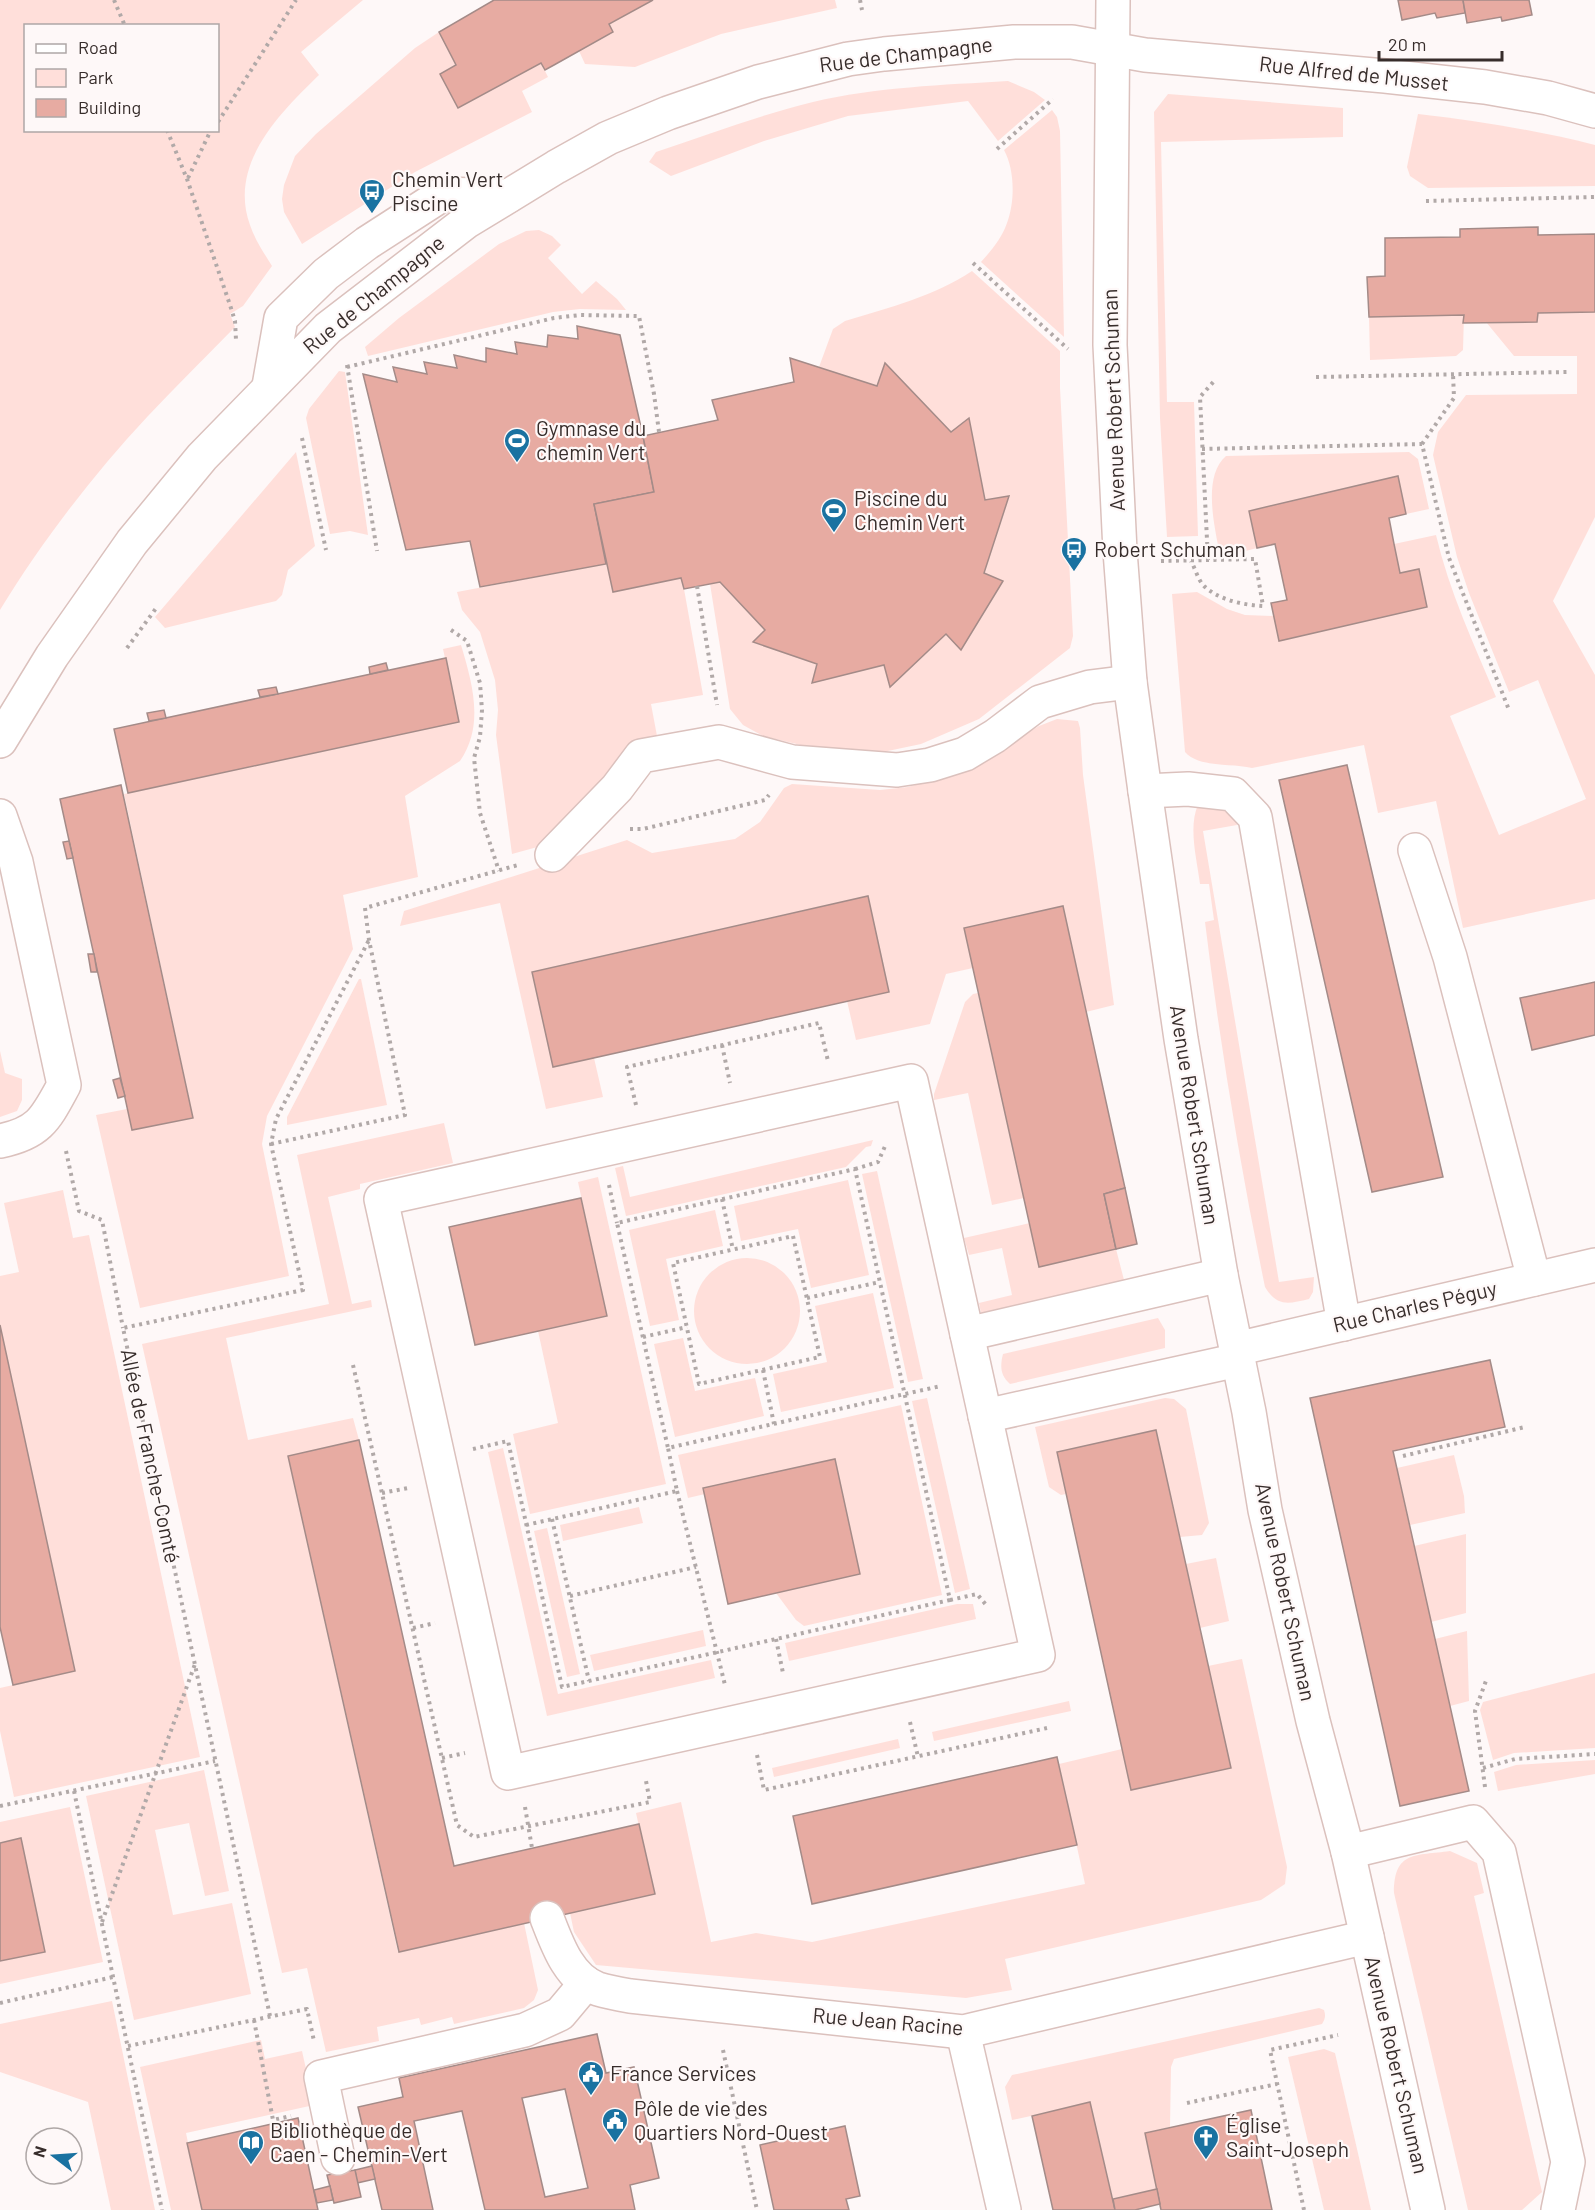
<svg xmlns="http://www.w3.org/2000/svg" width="1595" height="2210" viewBox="0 0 1595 2210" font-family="Barlow,sans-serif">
<rect width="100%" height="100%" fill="#fef8f8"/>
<g fill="#ffdfda" fill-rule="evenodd">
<path d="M0,0H363L301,52L319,75C280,113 228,164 250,225C255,240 264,253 272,266L243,306L230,314L235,327C206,357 176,386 148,416C93,475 42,541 0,610ZM26,26H218V130H26Z"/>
<path d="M653,0H835L837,8L721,34L635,67L585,64L579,51L613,32L609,24Z"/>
<path d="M439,32L456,65L440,74L458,108L541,63L548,77L522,91L532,112L415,172L302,244L284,212L282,199L284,185L295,156L316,134L415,48Z"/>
<path d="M1008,81L1034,92L1045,100L998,141L968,101L848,116L764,141L671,176L649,162L656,152C707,135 760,115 813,102C876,87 943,85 1008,81Z"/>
<path d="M1168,94L1343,108V137L1161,142L1167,402H1194L1198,536L1167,537L1160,418L1154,112Z"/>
<path d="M1052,110L1057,117L1060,131L1064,337L981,262C991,251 1002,238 1007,223C1015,202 1015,170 1004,150Z"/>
<path d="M1418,114C1478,121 1536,130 1595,145V186L1428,188L1410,176L1407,167Z"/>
<path d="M539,230L552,236L561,245L548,258L582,294L596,281L617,299L626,310L580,309L553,312L368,356L365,347L399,318L499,244L526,231Z"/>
<path d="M972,271L1060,351V388L1073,636L1070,648L979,719L921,744L883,752H830L763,736L743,725L730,709L710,584L684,589L703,695L651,704L657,736L638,740L625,766L541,846L512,854L496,735L498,710L495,680L480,632L462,610L457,592L606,564L594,504L653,492L643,436L717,420L712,400L793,382L790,358L819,367L833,329L845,321C890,307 933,297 972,271Z"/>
<path d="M1595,312V517L1553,601L1595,675V899L1463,928L1436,801L1378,813L1364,745L1252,768C1232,763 1199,768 1185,752L1172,594L1197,592L1227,609L1245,615L1274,616L1280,640L1427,607L1419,570L1400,573L1394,544L1436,535C1449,591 1474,644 1496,697L1450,716L1499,835L1586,799L1538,680L1509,692L1469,593L1457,557L1433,455L1438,432L1466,395L1577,394V356H1514L1486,322H1537L1538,313Z"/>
<path d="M1464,315L1463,350L1456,356L1370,360L1369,317Z"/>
<path d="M339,371L345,372L368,535L350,531L330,534L306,418L309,409Z"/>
<path d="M296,452L315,546L288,570L282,595L276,601L165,628L155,617Z"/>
<path d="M1409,452L1418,459L1429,509L1406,514L1398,476L1249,511L1257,548C1242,552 1231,557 1218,545C1213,519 1204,475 1226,456Z"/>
<path d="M461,645C472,682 485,725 460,761L405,796L418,877L343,895L353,949L267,1116L262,1144L289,1276L140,1308L96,1115L127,1109L133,1130L193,1117L124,794L459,722L443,649Z"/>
<path d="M1057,719L1078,721L1080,728L1083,775L1114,1005L1086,1012L1063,906L964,928L973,968L946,974L930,1024L856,1040L847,1001L889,992L867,896L532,972L553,1067L594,1058L603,1097L546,1109L500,903L400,926L404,911L627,840L652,853L735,839L760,822L784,788L792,784L880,790L908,787L956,773L982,763L1012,742L1039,726Z"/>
<path d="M1198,805L1231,808L1237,825L1203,831L1279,1282L1314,1277L1313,1292L1309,1299C1288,1304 1277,1307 1265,1287C1240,1166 1220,1045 1205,922L1214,920L1209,884H1200C1197,860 1188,827 1198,805Z"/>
<path d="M359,979H361L387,1105L287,1125V1117Z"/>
<path d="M978,993L1024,1198L992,1205L968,1093L934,1100V1094L965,1002L973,994Z"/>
<path d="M0,1051L5,1073L22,1079V1100L17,1111L0,1117Z"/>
<path d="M444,1123L453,1163L360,1184V1189L328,1197L352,1304L371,1300L372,1307L226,1338L248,1440L353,1418L359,1440L288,1456L398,1952L524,1923L538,1990L534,2000L524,2008L454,2024L452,2017L421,2025L419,2018L377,2027L379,2041L326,2052L307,1968L282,1973L142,1344L329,1304L297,1155Z"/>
<path d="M873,1140L871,1146L866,1147L846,1167L626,1216L615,1168L623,1166L630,1197Z"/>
<path d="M877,1171L923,1379L908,1382L862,1174Z"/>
<path d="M598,1177L666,1484L530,1514L513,1434L558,1423L538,1331L607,1316L578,1182Z"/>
<path d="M848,1180L869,1275L811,1288L798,1229L741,1241L734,1206Z"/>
<path d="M63,1190L73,1238L89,1235L200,1757L14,1797L0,1731V1688L75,1671L0,1325V1276L19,1272L4,1203Z"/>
<path d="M715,1210L723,1246L666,1259L679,1320L650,1326L629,1230Z"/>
<path d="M1030,1223L1116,1249L1124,1280L981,1313L979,1303L1012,1295L1002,1248L969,1255L964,1238Z"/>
<circle cx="747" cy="1311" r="53"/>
<path d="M873,1293L894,1388L781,1412L773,1374L827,1362L815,1306Z"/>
<path d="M1158,1318L1165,1330V1348L1010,1384C1000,1375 1000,1366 1003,1354Z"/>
<path d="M683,1338L695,1391L755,1378L764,1416L675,1437L654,1344Z"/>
<path d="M927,1398L970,1589L955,1593L912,1401Z"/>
<path d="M1165,1398L1174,1399L1186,1409L1209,1523L1202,1535L1180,1537L1156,1430L1057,1452L1066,1494L1061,1495L1049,1487L1035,1427Z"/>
<path d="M901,1405L942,1595L804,1626L796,1620L776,1593L860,1574L835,1459L704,1488L705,1494L688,1498L678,1455Z"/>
<path d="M503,1448L558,1694L711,1660L715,1678L547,1716L488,1452Z"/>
<path d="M1454,1455L1464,1496L1465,1513L1410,1525L1397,1468Z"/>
<path d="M639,1507L643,1523L563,1541L560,1525Z"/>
<path d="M547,1528L580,1674L567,1677L534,1531Z"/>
<path d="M1466,1534V1613L1431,1622L1414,1546Z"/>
<path d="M1216,1558L1229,1621L1200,1628L1186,1564Z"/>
<path d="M957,1604H973L976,1619L789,1661L785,1643Z"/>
<path d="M703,1630L706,1646L594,1671L590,1655Z"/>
<path d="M1467,1631L1469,1701L1450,1706L1435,1639Z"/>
<path d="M1242,1659L1287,1867L1285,1884L1261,1900L1005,1959L1012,1990L966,1998L596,1965L574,1932L570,1913L654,1894L636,1813L681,1802L711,1942L756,1933L812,1942L1085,1884L1059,1764L1122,1749L1131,1790L1230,1768L1208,1666Z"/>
<path d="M1595,1673V1748L1514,1753L1493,1760L1480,1710L1483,1702Z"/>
<path d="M1069,1701L1071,1711L934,1741L932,1732Z"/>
<path d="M898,1739L900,1748L774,1777L772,1768Z"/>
<path d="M1595,1760V1774L1498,1791L1494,1772L1516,1765Z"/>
<path d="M204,1770L229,1891L205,1896L189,1823L155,1830L173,1915L232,1903L251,1994L134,2020L86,1796Z"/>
<path d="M70,1807L103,1962L0,1984V1961L45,1951L21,1838L0,1843V1822Z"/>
<path d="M1450,1851L1477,1863L1484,1893L1474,1896L1542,2192L1522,2210H1468L1394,1893C1394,1850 1416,1856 1450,1851Z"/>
<path d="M112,2001L155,2210H111L88,2102L0,2072V2024Z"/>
<path d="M1319,2008L1324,2010C1326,2016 1325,2019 1322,2024L1174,2059L1171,2067L1170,2127L1145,2133L1157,2189L1113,2199L1090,2103L1012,2120L1005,2087L1012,2075Z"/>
<path d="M261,2040L265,2059L302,2051L314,2105L186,2133L202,2210H171L140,2067Z"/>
<path d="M1324,2049L1335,2053L1371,2210H1324L1288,2057Z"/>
</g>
<g fill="#e7aba2" stroke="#a48b88" stroke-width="1.5" fill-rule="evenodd">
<path d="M494,0H653L609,24L613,32L554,65L545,70L541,63L458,108L440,74L456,65L439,32Z"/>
<path d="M1398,0H1463L1465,13L1437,18L1435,13L1402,20Z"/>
<path d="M1463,0H1529L1532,15L1502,21L1501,17L1467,23Z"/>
<path d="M1538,227V235L1595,234V312L1538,313L1537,322L1463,323L1464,315L1369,317L1367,277L1385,276V238L1460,237V229Z"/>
<path d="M577,326L620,335L643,436L654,492L594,504L606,564L480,587L470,541L406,550L363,374L397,382L393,367L427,374L424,362L457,368L454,355L486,362V348L517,354L515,342L547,347L548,335L578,339Z"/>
<path d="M790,358L877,386L885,363L951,432L969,418L985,500L1009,496L984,573L1003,581L961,650L946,634L890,687L884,665L812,683L817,664L753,642L765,630L720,582L684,589L681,578L613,592L594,504L654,492L643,436L718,420L712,400L794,382Z"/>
<path d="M1398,476L1406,514L1389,518L1394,544L1400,573L1419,569L1427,607L1279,641L1271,603L1287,600L1275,544L1257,548L1249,511Z"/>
<path d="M446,658L459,722L128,793L114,729Z"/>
<path d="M386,663L388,670L370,674L369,667Z"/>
<path d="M276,687L278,694L260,697L258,690Z"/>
<path d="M164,710L166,718L149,721L147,713Z"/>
<path d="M1347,765L1443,1177L1372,1192L1279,780Z"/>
<path d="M121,785L193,1118L132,1130L60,799Z"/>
<path d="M69,841L73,858L67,859L63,842Z"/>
<path d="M868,896L889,992L553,1067L532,972Z"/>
<path d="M1063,906L1125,1188L1104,1194L1116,1249L1039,1267L964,928Z"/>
<path d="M88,954H94L97,972H91Z"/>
<path d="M1595,982V1035L1532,1050L1520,998Z"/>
<path d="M120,1078L125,1096L118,1098L113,1080Z"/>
<path d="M1125,1188L1137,1244L1116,1249L1104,1194Z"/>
<path d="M581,1198L607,1316L475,1345L449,1227Z"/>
<path d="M0,1325L75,1671L13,1685L0,1627Z"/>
<path d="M1490,1360L1505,1427L1393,1451L1469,1791L1400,1806L1310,1398Z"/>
<path d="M1156,1430L1231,1768L1131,1790L1057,1452Z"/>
<path d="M359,1440L454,1866L639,1824L655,1894L399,1952L288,1456Z"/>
<path d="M835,1459L860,1574L728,1604L703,1488Z"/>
<path d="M1057,1757L1077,1845L812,1904L793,1816Z"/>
<path d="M21,1838L45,1952L0,1961V1843Z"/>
<path d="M597,2034L606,2073L634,2067L659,2178L630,2185L635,2210H485L462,2111L414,2121L433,2210H382L358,2107L403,2097L399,2078ZM565,2089L588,2188L545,2197L522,2098Z"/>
<path d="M1090,2102L1115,2210H1053L1032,2116Z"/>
<path d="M1251,2110L1272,2210H1161L1145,2133Z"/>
<path d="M298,2118L318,2210H202L187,2143Z"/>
<path d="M845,2126L860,2196L846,2199L849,2210H774L760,2145Z"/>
<path d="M372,2166L375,2179L357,2183L355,2170Z"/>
<path d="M355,2170L361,2197L334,2203L327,2175Z"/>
<path d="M330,2186L333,2200L317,2203L314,2190Z"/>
<path d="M1157,2189L1160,2204L1135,2210H1115L1113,2199Z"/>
</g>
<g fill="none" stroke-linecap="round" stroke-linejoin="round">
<defs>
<g id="minor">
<path d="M1113,0L1110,345L1120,551L1130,682L1145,791L1181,1039L1221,1275L1249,1412L1265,1510L1313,1721L1348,1852L1428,2210"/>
<path d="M269,386L281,318L326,274L367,243L443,194L508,196"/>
<path d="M0,741L52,656L132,542L202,457L328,328L466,222L556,167L608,138L668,113L758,82L848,59L884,54L1014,42H1072L1145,55L1385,76L1485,87L1548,98L1595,111"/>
<path d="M1145,791L1188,789L1233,794L1255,817L1344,1324"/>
<path d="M0,816L16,862L64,1085C46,1118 40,1133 0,1141"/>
<path d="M1415,850L1450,957L1534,1279"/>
<path d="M552,855L617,788L641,756L719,742L792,762L897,770L930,765L965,754L995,736L1040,702L1090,687L1130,682"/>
<path d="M911,1081L1038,1655L508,1773L381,1199Z"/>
<path d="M967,1334L1221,1275"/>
<path d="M1236,1349L1595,1265"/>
<path d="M985,1416L1238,1360"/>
<path d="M1348,1852L1473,1822L1499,1852L1568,2162L1558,2210"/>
<path d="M547,1918C557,1944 569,1979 598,1989C608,1992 619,1994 630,1996L963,2032L1367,1937"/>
<path d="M963,2032L1004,2210"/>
<path d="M338,2158L321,2077L525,2030L560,2014L586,1983"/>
</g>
</defs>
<use href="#minor" stroke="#dbc1bd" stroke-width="36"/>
<g stroke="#b1a9a8" stroke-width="4" stroke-dasharray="3 4.5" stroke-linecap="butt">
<path d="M114,0L125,26"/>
<path d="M860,0L862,10"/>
<path d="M218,122L296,0"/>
<path d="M167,130L187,179L230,305L235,321L236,340"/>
<path d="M997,149L1053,99"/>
<path d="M188,178L211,130"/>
<path d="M1426,201L1595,197"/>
<path d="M973,263L1068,349"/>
<path d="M347,365L377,551"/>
<path d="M347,367L554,318L580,315L639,316L654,394L659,432"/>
<path d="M1316,377L1567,372"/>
<path d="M302,438L326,550"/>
<path d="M1422,444L1454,398L1453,374"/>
<path d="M1202,449L1422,444L1449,558L1509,710"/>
<path d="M1208,560L1200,397L1216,379"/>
<path d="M1161,561L1255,559L1263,606C1243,605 1219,600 1204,586C1198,580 1195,568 1191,561"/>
<path d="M697,586L717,705"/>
<path d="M451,630L467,641L480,683L482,710L480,737L474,758L480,813L499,871"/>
<path d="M127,648L157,607"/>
<path d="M630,829H643L765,800L769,795"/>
<path d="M722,1045L730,1083"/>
<path d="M636,1105L627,1067L819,1023L828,1061"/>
<path d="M271,1144L405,1115L369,940L365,908L518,865"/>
<path d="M66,1151L79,1211L102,1220L123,1328"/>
<path d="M855,1169L878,1162L886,1144"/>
<path d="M609,1185L617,1223"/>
<path d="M722,1199L733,1250"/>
<path d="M793,1236L820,1357L699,1384L673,1263Z"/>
<path d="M807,1298L880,1282"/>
<path d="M643,1337L687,1327"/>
<path d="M353,1365L457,1825L474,1837L650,1802L646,1781"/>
<path d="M763,1370L774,1424"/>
<path d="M473,1449L508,1441L562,1687L950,1600L855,1169L617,1223L668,1448L905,1394L941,1386"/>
<path d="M1403,1456L1525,1427"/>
<path d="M677,1491L725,1685"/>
<path d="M382,1493L408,1488"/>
<path d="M552,1519L589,1681"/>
<path d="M526,1525L677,1491L668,1448"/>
<path d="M570,1596L696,1567"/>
<path d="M950,1600L977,1594L987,1606"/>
<path d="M413,1628L435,1623"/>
<path d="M776,1639L783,1673"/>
<path d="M910,1722L918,1757"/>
<path d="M757,1755L764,1790L1047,1728"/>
<path d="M442,1758L465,1753"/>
<path d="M1483,1768L1515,1759L1595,1754"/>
<path d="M1485,1787L1475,1711L1487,1678"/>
<path d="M74,1791L162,2210"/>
<path d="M0,1806L215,1761"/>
<path d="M525,1807L532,1848"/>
<path d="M102,1922L195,1664"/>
<path d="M0,2003L113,1977"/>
<path d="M270,2016L123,1328L303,1290L271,1144L276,1119L369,940"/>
<path d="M254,2020L273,2120L291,2116"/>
<path d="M128,2046L307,2009L314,2041"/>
<path d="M723,2050L757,2210"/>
<path d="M1187,2103L1277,2084"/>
<path d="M1304,2210L1270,2050L1338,2035"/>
</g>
<use href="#minor" stroke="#fff" stroke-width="33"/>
</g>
<defs>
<symbol id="bus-pin" viewBox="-11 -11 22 30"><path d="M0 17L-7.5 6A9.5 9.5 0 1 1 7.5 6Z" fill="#1a72a1" stroke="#fef8f8"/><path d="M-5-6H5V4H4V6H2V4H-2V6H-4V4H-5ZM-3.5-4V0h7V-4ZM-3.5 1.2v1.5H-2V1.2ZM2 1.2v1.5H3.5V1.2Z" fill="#fff"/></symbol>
<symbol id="stadium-pin" viewBox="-11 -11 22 30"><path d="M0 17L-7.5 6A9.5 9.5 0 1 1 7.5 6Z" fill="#1a72a1" stroke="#fef8f8"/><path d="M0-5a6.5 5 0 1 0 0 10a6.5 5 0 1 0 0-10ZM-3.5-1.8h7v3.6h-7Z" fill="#fff"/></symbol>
<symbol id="civic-pin" viewBox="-11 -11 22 30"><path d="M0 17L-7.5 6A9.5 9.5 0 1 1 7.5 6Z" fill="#1a72a1" stroke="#fef8f8"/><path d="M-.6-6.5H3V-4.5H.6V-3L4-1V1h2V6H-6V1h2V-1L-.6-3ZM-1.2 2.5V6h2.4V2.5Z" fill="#fff"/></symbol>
<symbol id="church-pin" viewBox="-11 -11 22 30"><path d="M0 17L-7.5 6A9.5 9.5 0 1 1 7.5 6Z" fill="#1a72a1" stroke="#fef8f8"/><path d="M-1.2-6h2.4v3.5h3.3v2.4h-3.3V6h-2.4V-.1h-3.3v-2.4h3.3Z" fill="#fff"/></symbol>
<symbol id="library-pin" viewBox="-11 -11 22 30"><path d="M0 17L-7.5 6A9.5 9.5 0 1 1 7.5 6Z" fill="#1a72a1" stroke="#fef8f8"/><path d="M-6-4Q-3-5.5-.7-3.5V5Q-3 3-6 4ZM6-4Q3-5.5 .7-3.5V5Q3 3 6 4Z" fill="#fff"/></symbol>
</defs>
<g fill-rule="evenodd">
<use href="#bus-pin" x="357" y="177" width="30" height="40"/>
<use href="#stadium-pin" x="502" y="426" width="30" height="40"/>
<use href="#stadium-pin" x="819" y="496" width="30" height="40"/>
<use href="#bus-pin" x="1059" y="535" width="30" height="40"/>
<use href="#civic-pin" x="576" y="2059" width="30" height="40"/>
<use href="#civic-pin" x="600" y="2106" width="30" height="40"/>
<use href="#church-pin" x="1191" y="2123" width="30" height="40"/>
<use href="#library-pin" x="236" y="2128" width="30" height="40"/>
</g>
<g text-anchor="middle" stroke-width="4.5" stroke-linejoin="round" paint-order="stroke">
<g font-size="21" fill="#372d2b" stroke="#fef8f8">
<text transform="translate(906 55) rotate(-7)" y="7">Rue de Champagne</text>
<text transform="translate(1354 74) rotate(6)" y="7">Rue Alfred de Musset</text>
<text transform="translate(374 295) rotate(-39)" y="7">Rue de Champagne</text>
<text transform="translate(1114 400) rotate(-92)" y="7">Avenue Robert Schuman</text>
<text transform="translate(1194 1115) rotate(81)" y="7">Avenue Robert Schuman</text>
<text transform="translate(1415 1307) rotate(-13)" y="7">Rue Charles Péguy</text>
<text transform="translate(150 1456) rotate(78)" y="7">Allée de Franche-Comté</text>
<text transform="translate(1285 1592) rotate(78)" y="7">Avenue Robert Schuman</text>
<text transform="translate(888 2022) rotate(5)" y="7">Rue Jean Racine</text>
<text transform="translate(1396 2065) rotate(77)" y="7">Avenue Robert Schuman</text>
</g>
<g font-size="21" fill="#372d2b" stroke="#fef8f8" text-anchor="start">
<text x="392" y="187">Chemin Vert<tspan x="392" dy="24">Piscine</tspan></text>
<text x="536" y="436">Gymnase du<tspan x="536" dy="24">chemin Vert</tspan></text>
<text x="854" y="506">Piscine du<tspan x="854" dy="24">Chemin Vert</tspan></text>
<text x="1094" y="557">Robert Schuman</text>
<text x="610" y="2081">France Services</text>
<text x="634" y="2116">Pôle de vie des<tspan x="634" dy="24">Quartiers Nord-Ouest</tspan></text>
<text x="1226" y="2133">Église<tspan x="1226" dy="24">Saint-Joseph</tspan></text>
<text x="270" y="2138">Bibliothèque de<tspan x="270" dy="24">Caen - Chemin-Vert</tspan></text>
</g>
</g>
<rect x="24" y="24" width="195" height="108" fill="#fef8f8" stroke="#aea7a6" stroke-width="1.5"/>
<rect x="36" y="44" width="30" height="9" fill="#ffffff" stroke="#aea7a6" stroke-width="1.5"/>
<text x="78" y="54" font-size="18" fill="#372d2b">Road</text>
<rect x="36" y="69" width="30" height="18" fill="#ffdfda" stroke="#aea7a6" stroke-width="1.5"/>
<text x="78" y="84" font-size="18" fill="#372d2b">Park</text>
<rect x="36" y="99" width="30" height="18" fill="#e7aba2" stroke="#aea7a6" stroke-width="1.5"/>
<text x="78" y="114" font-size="18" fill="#372d2b">Building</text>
<g transform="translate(54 2156) rotate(287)"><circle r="28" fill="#fef8f8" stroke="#aea7a6" stroke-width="1.5"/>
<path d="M0-4.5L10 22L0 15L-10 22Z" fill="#1a72a1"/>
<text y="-9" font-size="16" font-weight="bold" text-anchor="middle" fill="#372d2b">N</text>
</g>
<path d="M1379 51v9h123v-9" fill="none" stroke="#372d2b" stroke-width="3"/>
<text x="1388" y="51" font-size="18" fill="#372d2b" stroke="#fef8f8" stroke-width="4.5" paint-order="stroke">20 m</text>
</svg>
